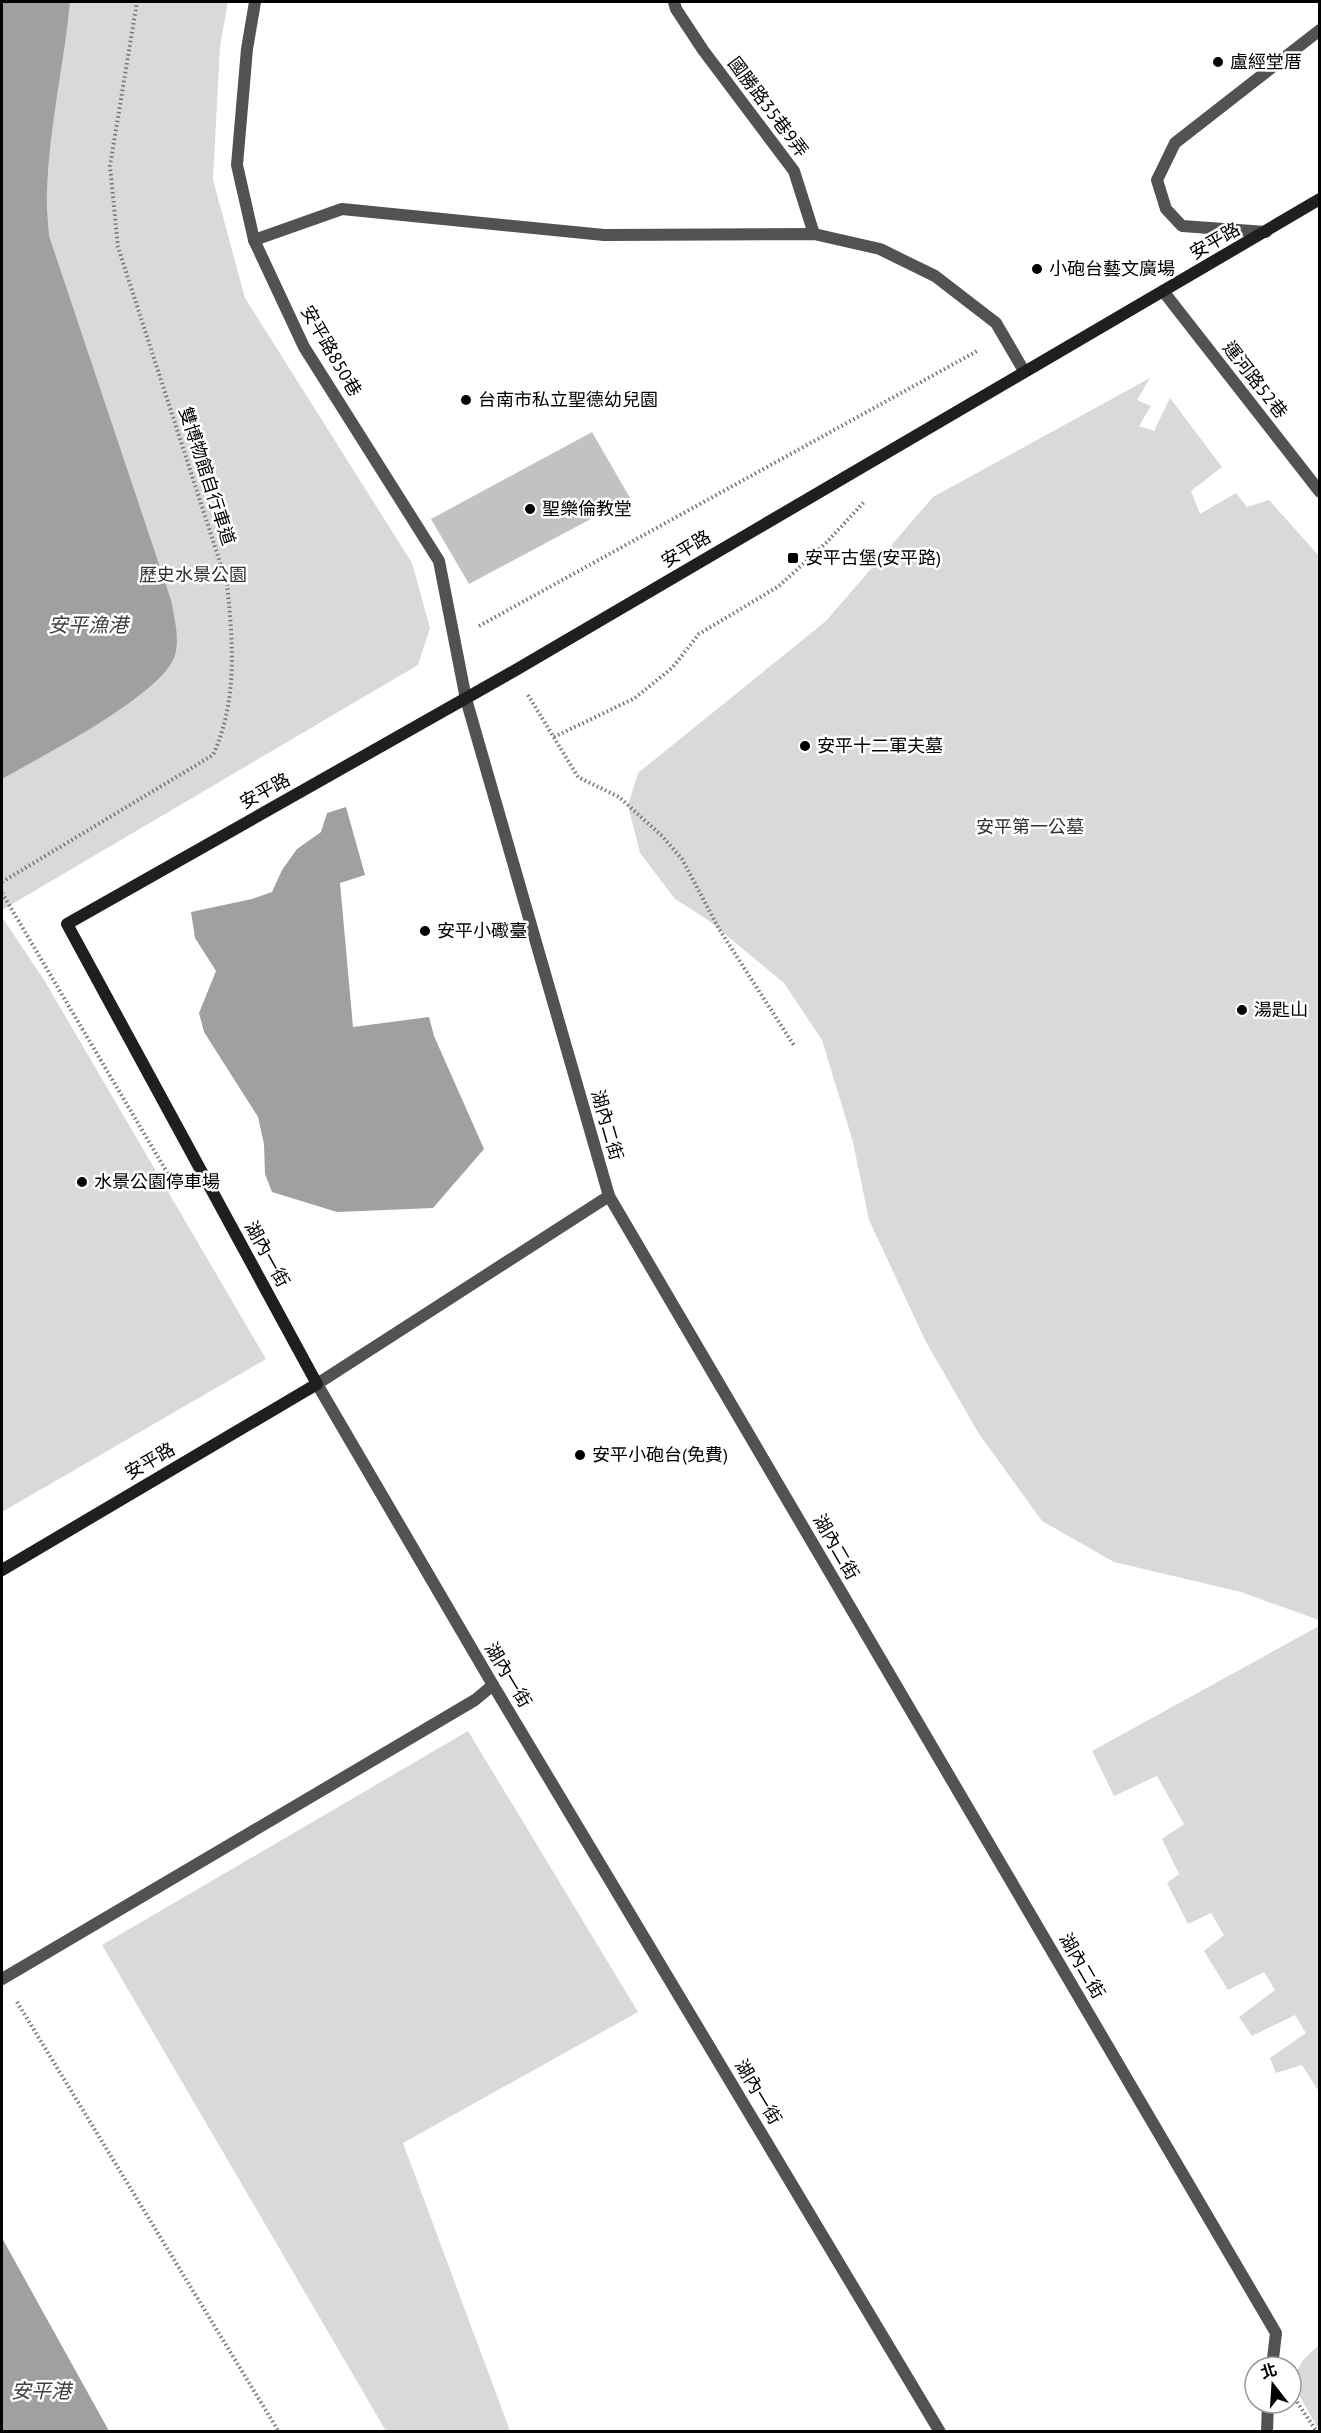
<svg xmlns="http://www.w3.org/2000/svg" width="1321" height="2433" viewBox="0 0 1321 2433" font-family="'PT Sans','Noto Sans TC',sans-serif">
<rect width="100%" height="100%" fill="#fff"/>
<g fill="#d9d9d9">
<path d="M2,2H228L220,46L213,180L245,298L412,563L430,628L418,665L2,910Z"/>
<path d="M1150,378L1137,400L1151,406L1139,426L1154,431L1170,398L1222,467L1191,491L1200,514L1236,493L1247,507L1269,500L1319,556V1620L1241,1592L1114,1562L1042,1521L979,1434L926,1342L869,1220L853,1142L822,1040L784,983L708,920L675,899L640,853L628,806L638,773L826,621L933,497Z"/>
<path d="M2,917L44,980L266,1359L2,1512Z"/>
<path d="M1319,1626L1320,2092H1319L1302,2065L1276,2073L1270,2058L1306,2033L1295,2015L1252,2036L1239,2017L1275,1990L1264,1972L1228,1990L1204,1951L1224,1935L1211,1913L1188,1924L1167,1883L1179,1874L1162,1839L1184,1824L1157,1776L1114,1796L1092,1751Z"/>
<path d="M468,1731L638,2012L403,2143L510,2431H386L102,1945Z"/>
<path d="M1319,2345V2430L1291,2381L1303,2360Z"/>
</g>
<g fill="#a0a0a0">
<path d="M2,2H70C64,65 49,127 47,190C46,205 48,221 49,236L171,600C174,617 180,638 175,655C163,695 40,757 2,779Z"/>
<path d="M346,807L365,875L340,883L353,1027L429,1017L434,1036L484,1149L433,1208L337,1212L272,1192L265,1174L264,1144L258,1117L204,1032L199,1013L216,971L195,938L191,912L252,899L272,892L282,870L297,849L321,832L327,813Z"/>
<path d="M2,2238L109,2431H2Z"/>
</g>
<path fill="#c2c2c2" d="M592,432L630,498L469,584L431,519Z"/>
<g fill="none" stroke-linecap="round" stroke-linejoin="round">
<g stroke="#747474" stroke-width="4" stroke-dasharray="1.5 3" stroke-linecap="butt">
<path d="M479,626L979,350"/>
<path d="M528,695L578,777L619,797L662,836L682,859L719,929L795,1047"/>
<path d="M554,737L635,698L672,668L699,634L779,586L827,542L865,501"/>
<path d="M2,882L213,755C238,700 233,642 227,584L118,247L110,166L137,2"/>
<path d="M2,893L168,1174"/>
<path d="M17,2002L279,2432"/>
<path d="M1297,2402L1317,2432"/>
</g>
<g stroke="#525252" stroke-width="12">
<path d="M674,2L676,9L703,50L794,171L814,234"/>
<path d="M1163,291L1320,492"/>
<path d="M317,1384L609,1196"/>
</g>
<g stroke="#525252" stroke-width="12">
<path d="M255,2L247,49L237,165L254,240L304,347L439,561L466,699L609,1196L1276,2333L1272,2367"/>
<path d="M1266,232L1182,226L1166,209L1157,180L1175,143L1320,30"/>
<path d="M254,240L342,209L604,235L814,234L880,249L935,276L996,323L1024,371"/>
<path d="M317,1384L493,1685L940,2432"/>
<path d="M2,1979L475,1700L493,1685"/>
<path d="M1267,2432L1268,2403"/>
</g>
<path stroke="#1f1f1f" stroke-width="12" d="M2,1570L317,1384L67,924L514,671L1320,199"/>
</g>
<g fill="#000" stroke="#fff" stroke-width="2">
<circle cx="1218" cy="62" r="6"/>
<circle cx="1037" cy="269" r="6"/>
<circle cx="466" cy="400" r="6"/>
<circle cx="530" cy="509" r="6"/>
<rect x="787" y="552" width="12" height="12" rx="3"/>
<circle cx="805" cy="746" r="6"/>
<circle cx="425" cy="931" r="6"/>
<circle cx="1242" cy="1010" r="6"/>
<circle cx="82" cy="1182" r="6"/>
<circle cx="580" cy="1455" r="6"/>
</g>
<g text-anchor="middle" stroke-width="5" stroke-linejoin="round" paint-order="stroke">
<g font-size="18" fill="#000" stroke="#fff" text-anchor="start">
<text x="1230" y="68">盧經堂厝</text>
<text x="1049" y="275">小砲台藝文廣場</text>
<text x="478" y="406">台南市私立聖德幼兒園</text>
<text x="542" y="515">聖樂倫教堂</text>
<text x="805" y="564">安平古堡(安平路)</text>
<text x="817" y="752">安平十二軍夫墓</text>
<text x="437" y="937">安平小礮臺</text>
<text x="1254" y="1016">湯匙山</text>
<text x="94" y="1188">水景公園停車場</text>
<text x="592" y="1461">安平小砲台(免費)</text>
</g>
<g font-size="18" fill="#000" stroke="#fff">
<text transform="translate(768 107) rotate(53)" y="6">國勝路35巷9弄</text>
<text transform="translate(1215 241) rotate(-30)" y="6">安平路</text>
<text transform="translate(331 351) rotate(60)" y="6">安平路850巷</text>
<text transform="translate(1255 380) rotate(52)" y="6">運河路52巷</text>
<text transform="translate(207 476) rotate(72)" y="6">雙博物館自行車道</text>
<text transform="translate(686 549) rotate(-31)" y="6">安平路</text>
<text transform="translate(265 791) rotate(-29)" y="6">安平路</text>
<text transform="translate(607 1125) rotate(74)" y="6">湖內二街</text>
<text transform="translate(267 1254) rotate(61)" y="6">湖內一街</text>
<text transform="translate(150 1461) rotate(-30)" y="6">安平路</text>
<text transform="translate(836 1547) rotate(60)" y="6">湖內二街</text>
<text transform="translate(508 1675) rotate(59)" y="6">湖內一街</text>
<text transform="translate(1082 1966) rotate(60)" y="6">湖內二街</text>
<text transform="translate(758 2092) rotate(59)" y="6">湖內一街</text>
</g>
<g font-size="18" fill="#303030" stroke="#fff">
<text x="193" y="581">歷史水景公園</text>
<text x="1030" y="833">安平第一公墓</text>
</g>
<g font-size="20" font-style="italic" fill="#414141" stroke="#fff">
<text x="88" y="632">安平漁港</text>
<text x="41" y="2398">安平港</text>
</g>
</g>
<rect width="1321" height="2433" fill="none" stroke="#000000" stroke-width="6"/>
<g transform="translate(1273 2385) rotate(343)"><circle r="28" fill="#ffffff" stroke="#999999" stroke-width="1.5"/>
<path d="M0-4.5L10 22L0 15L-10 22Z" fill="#000000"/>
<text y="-9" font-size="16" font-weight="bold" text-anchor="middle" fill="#000000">北</text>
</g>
</svg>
